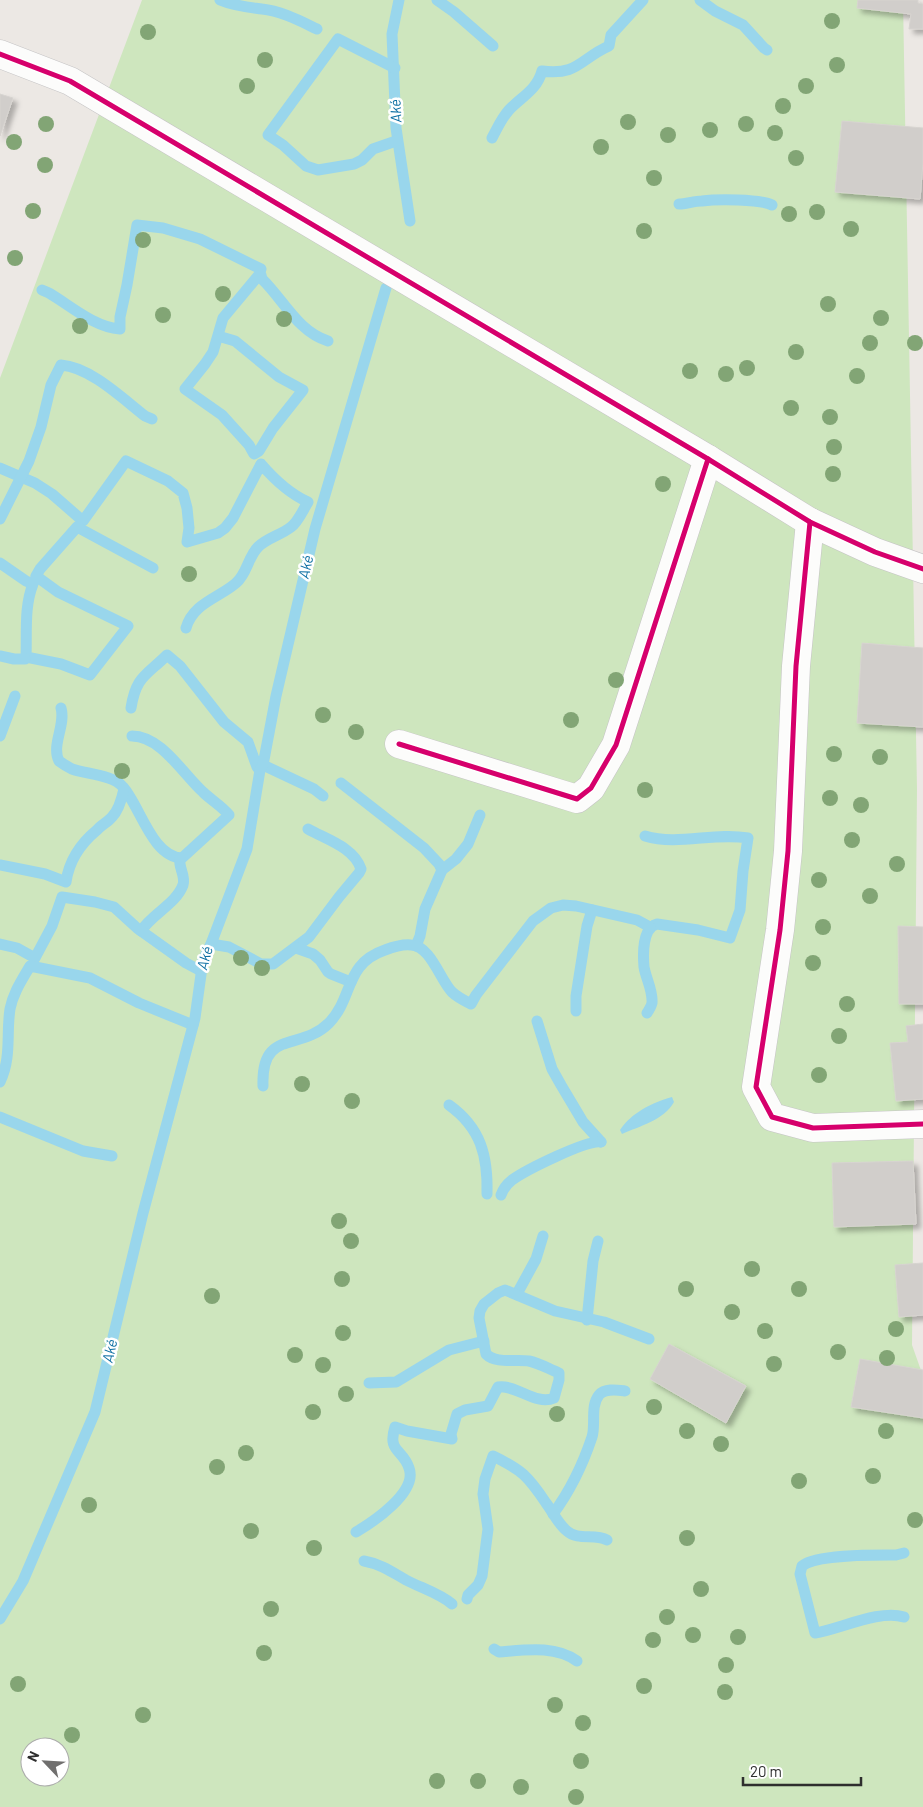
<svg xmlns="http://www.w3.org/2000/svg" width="923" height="1807" viewBox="0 0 923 1807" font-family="Barlow,sans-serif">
<defs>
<filter id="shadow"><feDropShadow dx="4.5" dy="4.5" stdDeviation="2.5" flood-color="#0004"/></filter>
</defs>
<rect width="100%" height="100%" fill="#ece8e4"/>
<path fill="#cee6be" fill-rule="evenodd" d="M142,0H903L917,789L912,1345L923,1376V1807H0V378ZM30,1747H60V1777H30Z"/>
<path fill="#99d6ec" d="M672,1097L674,1102C664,1120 640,1126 622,1134L620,1130C631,1113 653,1102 672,1097Z"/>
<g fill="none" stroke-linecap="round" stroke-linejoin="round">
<g stroke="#99d6ec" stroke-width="11">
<path d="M220,0C234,6 247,7 262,9C281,11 300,21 317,29"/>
<path d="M399,0L392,34L396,128L410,221"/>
<path d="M437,0L454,12L493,46"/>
<path d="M700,0L715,11L743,25L764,48L767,50"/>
<path d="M395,68L338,39L268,135L283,145L306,166L318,170L354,164L362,160L373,149L396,141"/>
<path d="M492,138C497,129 501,119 509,110C521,97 537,90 542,71C578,76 581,58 609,46L611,35L643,0"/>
<path d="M679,204C686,204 694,201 702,201C717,199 760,199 772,205"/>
<path d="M42,290L49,293C71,306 94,327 120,329V317L127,285L137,225L163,228L200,239L261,269"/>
<path d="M218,336L235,341L279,377L303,390L273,428L259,451L254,454L249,445L222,415L185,389L205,364L213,352L223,318L258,276L261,275L262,279C283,299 298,332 328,341"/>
<path d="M0,468L35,483L52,494L83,521L126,461L168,481L183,493L187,508L189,528L187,542L218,533L225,528L233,518L261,464C274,479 290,494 308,502C303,510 298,522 291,527C281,535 267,538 258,547C248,557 247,574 236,583C219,598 193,603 186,628"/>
<path d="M0,519L29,461L41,427L51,385L61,365C90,367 122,398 145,416L152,419"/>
<path d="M0,563L26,581L33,584C24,607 27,632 26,657L61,664L90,675L128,626L58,592L36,576L40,569L77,527L153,568"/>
<path d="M0,656L14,659H25"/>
<path d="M61,708C66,725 51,745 59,761C63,764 68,767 72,769C86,774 114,775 123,787C140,806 152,857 182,858L229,815C222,806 211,800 203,792C183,774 161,736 132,736"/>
<path d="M131,708C136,676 146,676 167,655L180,666L224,722L248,742L257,767L260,770"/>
<path d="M0,736L15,696"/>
<path d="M263,765L314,789L323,796"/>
<path d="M341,783L424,848L439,864L442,870"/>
<path d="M645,836C678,846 714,832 748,838L743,871L740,910L730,938L698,930L657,924C642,928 643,955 644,967C646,979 653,990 652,1003C651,1007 649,1010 647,1013"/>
<path d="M0,865L45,874L66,882C69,861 80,844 97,830C101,825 108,822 112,817C119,810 122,798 124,789"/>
<path d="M141,931C152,914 176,904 183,885C186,875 178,868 180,858"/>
<path d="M0,944L17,948L35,958L52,926L62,897L95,902L114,907L137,928L186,963L201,971"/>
<path d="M211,944L229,947L261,964H273L309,937L339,897L359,873L361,869C354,847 325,839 308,829"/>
<path d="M416,946L420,936L425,909L442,870L456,859L468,844L480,815"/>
<path d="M296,948L313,954L320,960L328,972L331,974L351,982"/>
<path d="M576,1011V996L587,926L592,910"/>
<path d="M537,1021L552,1069L561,1085L583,1122L601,1142"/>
<path d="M0,1082C12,1056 6,1034 10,1009C13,993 22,980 30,966L90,978L139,1003L193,1025"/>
<path d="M263,1086C261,1028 300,1052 329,1023C354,997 344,964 385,950C393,947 402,944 411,945C431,946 440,980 452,992C457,997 465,1001 471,1004L476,995L533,921L551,908L563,905L576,906L637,920L650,927"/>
<path d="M449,1105C481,1128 488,1156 487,1194"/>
<path d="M0,1117L83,1151L112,1156"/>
<path d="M501,1195C503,1189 507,1184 512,1180C526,1170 586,1140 601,1142"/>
<path d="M518,1295V1292L536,1259L543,1236"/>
<path d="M587,1320L593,1261L598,1241"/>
<path d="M369,1383L396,1382L449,1350L484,1341"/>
<path d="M553,1514C570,1491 583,1464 592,1437C596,1425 590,1406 599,1395C605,1388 617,1390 625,1391"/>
<path d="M356,1532C373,1522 418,1492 409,1468C403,1449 387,1452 395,1427L407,1431L452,1439L451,1434L457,1414L465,1410L488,1406L498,1387C516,1384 536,1406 554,1398L559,1380V1373C549,1369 539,1363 529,1361C515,1359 496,1364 486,1354L479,1318L480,1311L484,1304L498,1293L505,1290L555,1311L604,1322L649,1339"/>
<path d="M364,1561C381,1564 392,1572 406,1580C421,1588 439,1593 452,1604"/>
<path d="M467,1599L468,1595L478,1585L482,1576L488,1529L483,1494L485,1479L493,1456C522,1470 528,1476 546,1503C553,1512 558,1524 567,1531C578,1541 595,1533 607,1540"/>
<path d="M904,1617C880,1609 840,1629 815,1633L800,1574L802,1566C817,1554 875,1555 896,1555L904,1553"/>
<path d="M0,1619L23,1581L95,1412L143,1213L195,1018L203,960L211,944L247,849L260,770L263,765L276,696L315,529L386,288"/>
<path d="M494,1649L499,1652C525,1650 555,1645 577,1661"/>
</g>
</g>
<g fill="#d1cecb" stroke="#d7d4d0" filter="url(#shadow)">
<path d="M858,0H918V3L923,4V29H909L911,14L857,8Z"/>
<path d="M0,94L13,98L0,136Z"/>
<path d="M842,121L923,128V162L920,199L835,192Z"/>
<path d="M862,643L923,648V727L857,723Z"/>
<path d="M898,926L923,927V1004H899Z"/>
<path d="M923,1024V1099L896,1101L890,1043L908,1042L906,1026Z"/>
<path d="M913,1161L916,1224L834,1227L832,1163Z"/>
<path d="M923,1263V1315L899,1317L895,1265Z"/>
<path d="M669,1344L746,1386L726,1423L650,1379Z"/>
<path d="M860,1359L923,1370V1418L851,1407Z"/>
</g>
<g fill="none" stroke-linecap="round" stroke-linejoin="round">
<defs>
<g id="street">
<path d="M0,54L70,81L708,459L810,522L875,552L923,569"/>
<path d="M810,522L796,666L788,851L780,930L756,1087L772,1117L813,1128L923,1124"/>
<path d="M399,744L577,799L591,788L616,745L708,459"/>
</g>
</defs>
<use href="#street" stroke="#c5c4c5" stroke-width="29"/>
<use href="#street" stroke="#fcfcfb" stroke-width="28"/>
<defs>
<g id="cycleway">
<path d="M0,54L70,81L708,459L810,522L875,552L923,569"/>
<path d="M810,522L796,666L788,851L780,930L756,1087L772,1117L813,1128L923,1124"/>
<path d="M399,744L577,799L591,788L616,745L708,459"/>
</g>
</defs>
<use href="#cycleway" stroke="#fff" stroke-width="8"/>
<use href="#cycleway" stroke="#d6006c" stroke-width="5"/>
</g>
<g fill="#82a575">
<circle cx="832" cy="21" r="8"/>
<circle cx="148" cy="32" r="8"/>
<circle cx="265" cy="60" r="8"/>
<circle cx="837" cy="65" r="8"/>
<circle cx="247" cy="86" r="8"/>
<circle cx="806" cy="86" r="8"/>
<circle cx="783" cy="106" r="8"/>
<circle cx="628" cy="122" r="8"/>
<circle cx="46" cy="124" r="8"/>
<circle cx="746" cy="124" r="8"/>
<circle cx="710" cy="130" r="8"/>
<circle cx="775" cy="133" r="8"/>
<circle cx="668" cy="135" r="8"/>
<circle cx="14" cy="142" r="8"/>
<circle cx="601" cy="147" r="8"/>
<circle cx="796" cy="158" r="8"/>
<circle cx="45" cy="165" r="8"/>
<circle cx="654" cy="178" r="8"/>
<circle cx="33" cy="211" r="8"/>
<circle cx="817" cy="212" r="8"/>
<circle cx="789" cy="214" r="8"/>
<circle cx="851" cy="229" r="8"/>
<circle cx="644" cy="231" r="8"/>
<circle cx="143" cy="240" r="8"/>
<circle cx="15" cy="258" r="8"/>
<circle cx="223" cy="294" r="8"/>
<circle cx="828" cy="304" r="8"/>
<circle cx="163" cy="315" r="8"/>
<circle cx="881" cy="318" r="8"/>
<circle cx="284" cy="319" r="8"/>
<circle cx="80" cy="326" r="8"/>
<circle cx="870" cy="343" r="8"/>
<circle cx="915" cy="343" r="8"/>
<circle cx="796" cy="352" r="8"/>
<circle cx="747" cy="368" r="8"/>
<circle cx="690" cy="371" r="8"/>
<circle cx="726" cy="374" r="8"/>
<circle cx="857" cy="376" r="8"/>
<circle cx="791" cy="408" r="8"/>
<circle cx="830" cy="417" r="8"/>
<circle cx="834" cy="447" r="8"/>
<circle cx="833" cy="474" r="8"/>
<circle cx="663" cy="484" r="8"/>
<circle cx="189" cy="574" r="8"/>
<circle cx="616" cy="680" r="8"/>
<circle cx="323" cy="715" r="8"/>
<circle cx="571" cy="720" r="8"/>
<circle cx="356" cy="732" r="8"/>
<circle cx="834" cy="754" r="8"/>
<circle cx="880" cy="757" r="8"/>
<circle cx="122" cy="771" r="8"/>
<circle cx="645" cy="790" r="8"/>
<circle cx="830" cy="798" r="8"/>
<circle cx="861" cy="805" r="8"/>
<circle cx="852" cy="840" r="8"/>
<circle cx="897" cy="864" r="8"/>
<circle cx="819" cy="880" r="8"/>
<circle cx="870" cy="896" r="8"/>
<circle cx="823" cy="927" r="8"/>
<circle cx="241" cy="958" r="8"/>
<circle cx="813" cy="963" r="8"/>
<circle cx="262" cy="968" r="8"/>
<circle cx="847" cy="1004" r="8"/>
<circle cx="839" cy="1036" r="8"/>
<circle cx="819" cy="1075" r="8"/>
<circle cx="302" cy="1084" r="8"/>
<circle cx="352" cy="1101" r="8"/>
<circle cx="339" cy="1221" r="8"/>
<circle cx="351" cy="1241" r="8"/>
<circle cx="752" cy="1269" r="8"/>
<circle cx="342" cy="1279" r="8"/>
<circle cx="686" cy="1289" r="8"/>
<circle cx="799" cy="1289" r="8"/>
<circle cx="212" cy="1296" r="8"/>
<circle cx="732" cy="1312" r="8"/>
<circle cx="896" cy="1329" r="8"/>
<circle cx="765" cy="1331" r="8"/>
<circle cx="343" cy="1333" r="8"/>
<circle cx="838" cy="1352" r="8"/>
<circle cx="295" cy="1355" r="8"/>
<circle cx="887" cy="1358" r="8"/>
<circle cx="774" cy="1364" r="8"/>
<circle cx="323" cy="1365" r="8"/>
<circle cx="346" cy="1394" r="8"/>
<circle cx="654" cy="1407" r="8"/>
<circle cx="313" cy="1412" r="8"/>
<circle cx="557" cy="1414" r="8"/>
<circle cx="687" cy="1431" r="8"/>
<circle cx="886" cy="1431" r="8"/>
<circle cx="721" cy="1444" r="8"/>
<circle cx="246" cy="1453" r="8"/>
<circle cx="217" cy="1467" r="8"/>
<circle cx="873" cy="1476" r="8"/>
<circle cx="799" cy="1481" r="8"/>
<circle cx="89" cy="1505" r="8"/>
<circle cx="915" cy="1520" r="8"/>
<circle cx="251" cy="1531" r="8"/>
<circle cx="687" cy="1538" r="8"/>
<circle cx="314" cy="1548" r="8"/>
<circle cx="701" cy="1589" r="8"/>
<circle cx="271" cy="1609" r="8"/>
<circle cx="667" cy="1617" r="8"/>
<circle cx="693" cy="1635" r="8"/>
<circle cx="738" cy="1637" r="8"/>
<circle cx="653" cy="1640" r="8"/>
<circle cx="264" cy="1653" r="8"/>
<circle cx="726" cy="1665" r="8"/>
<circle cx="18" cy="1684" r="8"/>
<circle cx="644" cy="1686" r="8"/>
<circle cx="725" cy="1692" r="8"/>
<circle cx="555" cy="1705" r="8"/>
<circle cx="143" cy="1715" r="8"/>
<circle cx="583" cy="1723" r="8"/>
<circle cx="72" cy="1735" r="8"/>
<circle cx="581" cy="1761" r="8"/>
<circle cx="437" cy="1781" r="8"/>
<circle cx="478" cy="1781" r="8"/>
<circle cx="521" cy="1787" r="8"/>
<circle cx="576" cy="1797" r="8"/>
</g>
<g text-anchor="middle" stroke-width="5" stroke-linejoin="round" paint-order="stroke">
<g font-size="15" font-style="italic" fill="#0d6fa3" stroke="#fff">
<text transform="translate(396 111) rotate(-93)" y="5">Aké</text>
<text transform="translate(306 567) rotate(-77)" y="5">Aké</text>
<text transform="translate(205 958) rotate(-75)" y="5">Aké</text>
<text transform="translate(110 1351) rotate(-77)" y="5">Aké</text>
</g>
</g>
<g transform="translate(45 1762) rotate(295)"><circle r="24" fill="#ffffff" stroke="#ababab"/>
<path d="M0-4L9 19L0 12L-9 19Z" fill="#706f6e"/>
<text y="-8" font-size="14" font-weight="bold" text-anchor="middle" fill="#2e2e2e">N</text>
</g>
<path d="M743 1777v8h118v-8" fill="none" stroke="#2e2e2e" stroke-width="2.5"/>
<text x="750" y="1777" font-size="15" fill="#2e2e2e" stroke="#ffffff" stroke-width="4" paint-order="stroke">20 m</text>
</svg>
